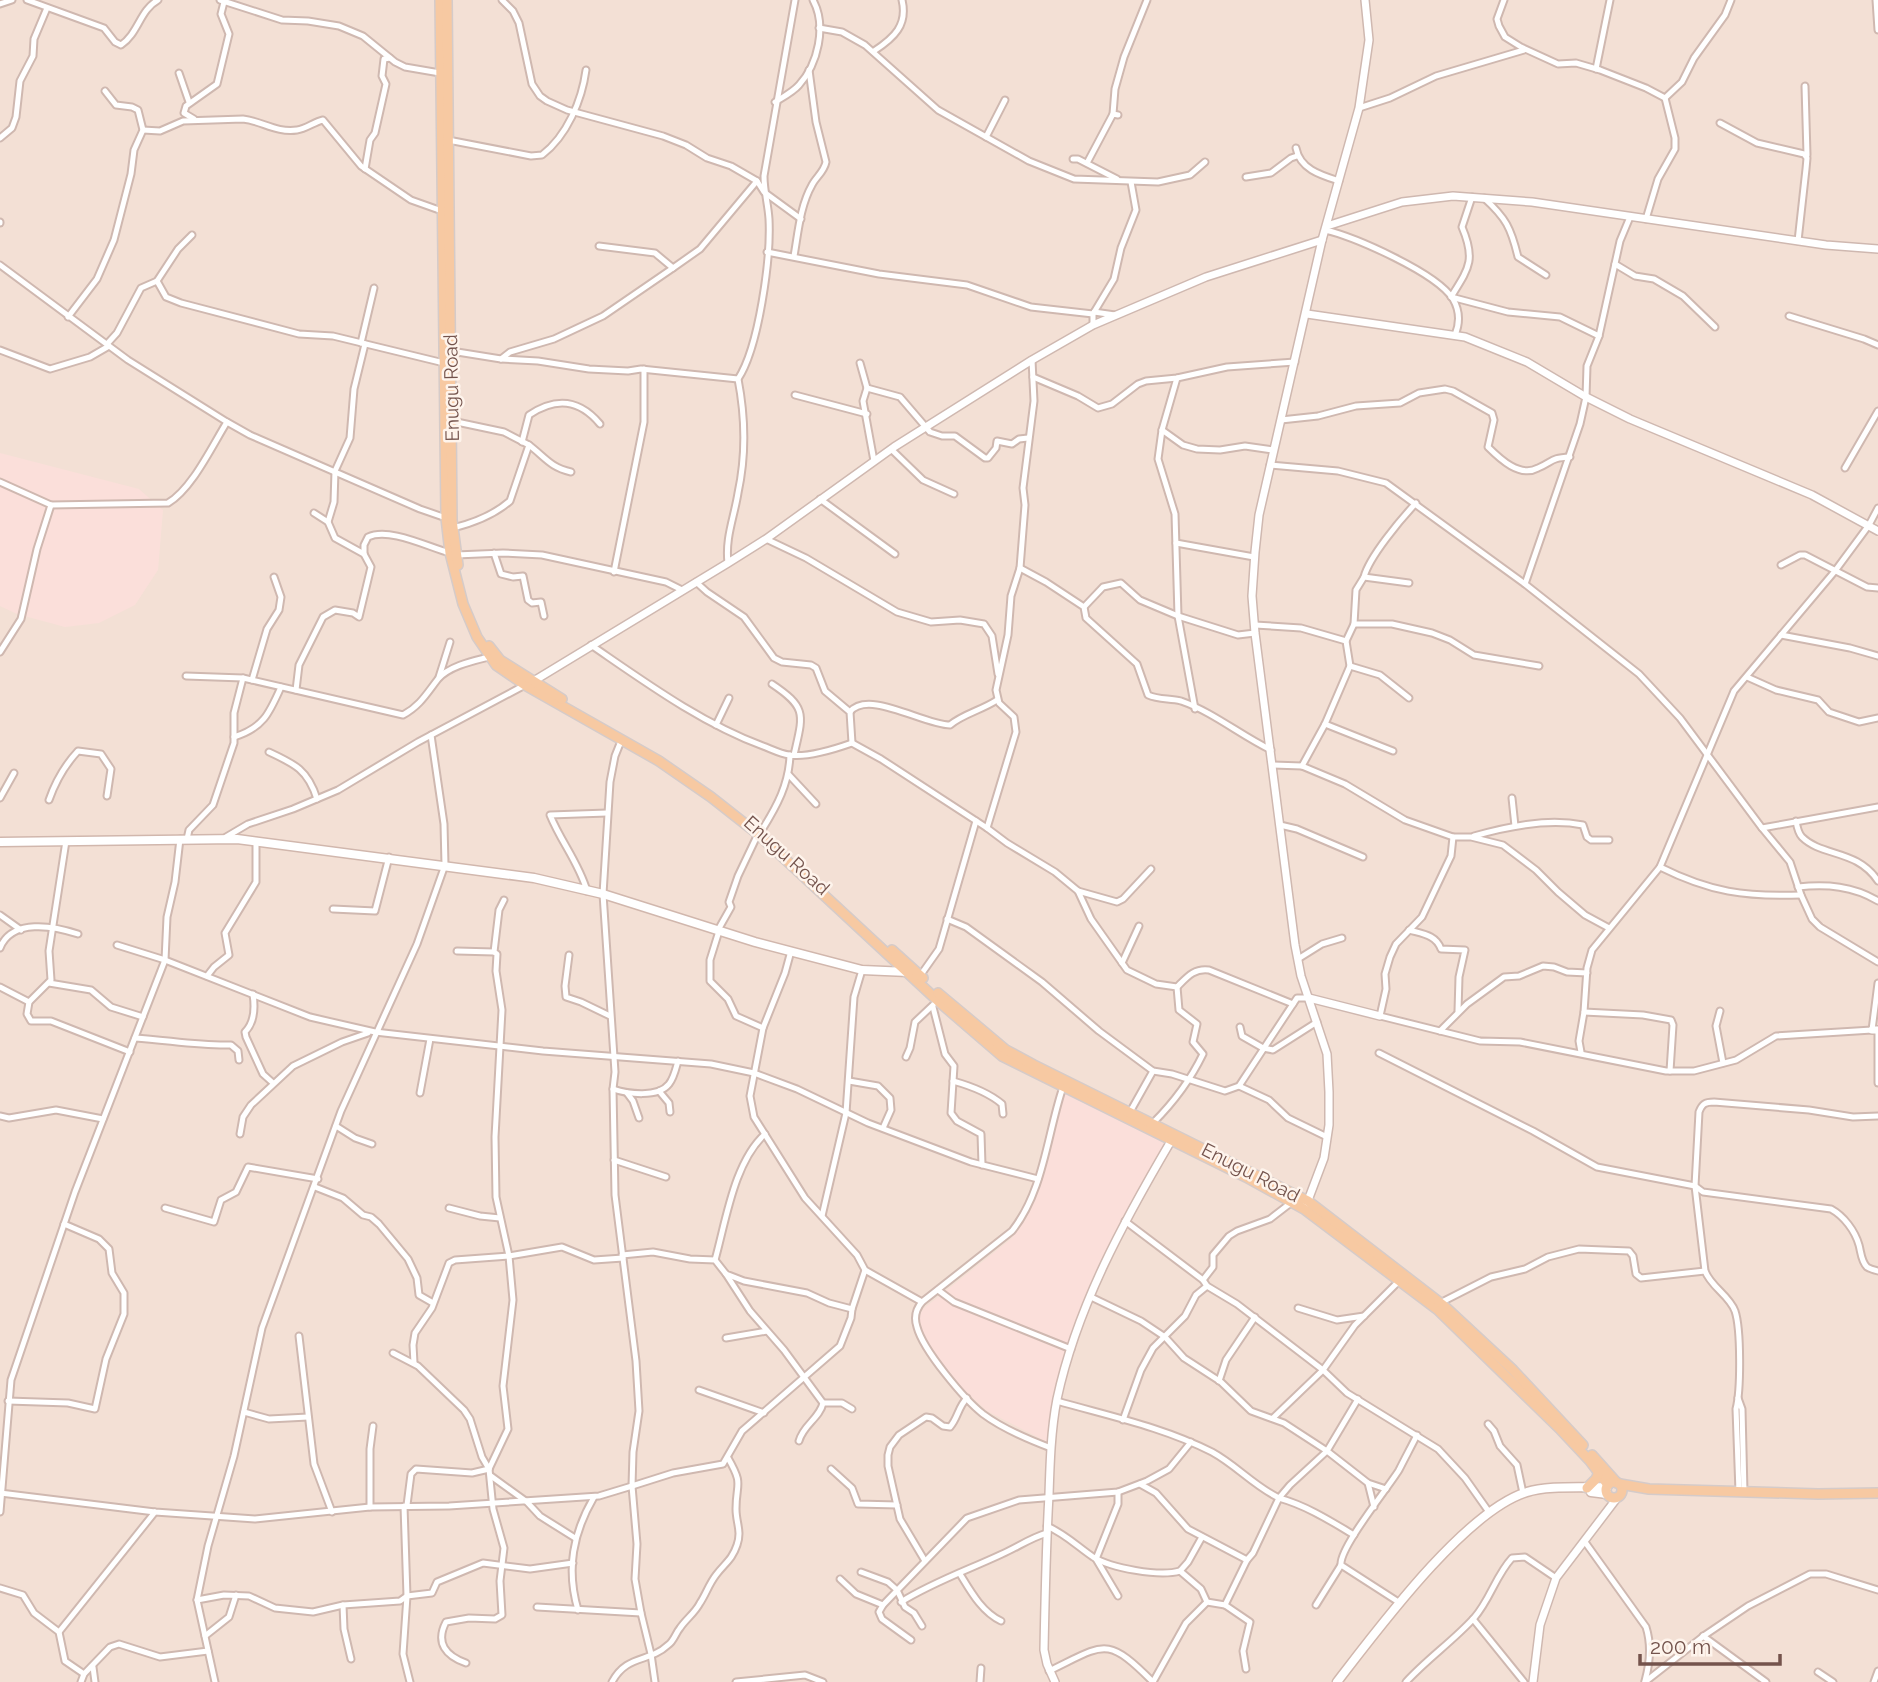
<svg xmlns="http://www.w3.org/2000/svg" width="1878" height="1682" viewBox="0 0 1878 1682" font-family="Raleway,sans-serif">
<rect width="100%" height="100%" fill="#fbefe6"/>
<rect fill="#f3e0d5" x="0" y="0" width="1878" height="1682"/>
<g fill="#fbdfda">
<path d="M0,453L139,489L163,510L158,570L135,605L99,623L65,627L17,614L0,606Z"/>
<path d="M1064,1092L1167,1142L1100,1264L1058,1379L1047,1442L987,1411L962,1388L928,1347L917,1327V1321L923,1309L1011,1239L1026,1219Z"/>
</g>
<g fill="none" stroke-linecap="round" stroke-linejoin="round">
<defs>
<g id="minor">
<path d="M27,0L104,28L115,42L121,45C138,34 140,10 158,0"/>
<path d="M220,0L282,20L308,21L339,26L363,36L395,62L405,67L440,73"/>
<path d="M502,0L513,11L519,23L532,84L540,96L547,101L567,110L663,136L686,145L707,158L731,166L757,181L764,192L801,219"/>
<path d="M1504,0L1497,19L1499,26L1505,37L1521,47L1558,64L1576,63L1600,70L1646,88L1665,98L1682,82L1694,58L1725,15L1731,0"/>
<path d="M1876,0L1878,30"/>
<path d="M0,4L12,0"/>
<path d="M819,28L842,32L865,45L938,110L1029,161L1074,179L1158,182L1190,175L1205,162"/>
<path d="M874,51C894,38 908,25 902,0"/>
<path d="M1596,69L1610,0"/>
<path d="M179,73L189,102"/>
<path d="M1805,86L1807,155"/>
<path d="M775,102C783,97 793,92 799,85C818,64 827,26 813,0"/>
<path d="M1359,108L1390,98L1436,76L1524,50"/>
<path d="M1113,114L1115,89L1124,57L1147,0"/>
<path d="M194,119L184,113L186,106L217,84L229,34L221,14L224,2"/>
<path d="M1720,123L1757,143L1804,154L1807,158L1806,169L1798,241"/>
<path d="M143,130L160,131L183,121L243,119C262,121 276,133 297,130C306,129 314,122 323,120L361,166L411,200L442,211"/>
<path d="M986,137L1005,100"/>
<path d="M0,138L12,128L16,117L20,81L33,56L34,39L47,8"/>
<path d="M448,140L531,156L542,155C567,136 582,100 586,70"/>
<path d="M1296,148C1300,169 1320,175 1339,181"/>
<path d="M1073,159H1078L1117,179"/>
<path d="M1087,163L1113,114L1118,115"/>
<path d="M365,169L370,140L375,133L386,84L382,76L384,59L390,58"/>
<path d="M1246,177L1271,173L1291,158L1297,156"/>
<path d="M1472,197L1462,227C1476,260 1469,268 1451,297L1508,312L1560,317L1599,336"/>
<path d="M1484,198C1506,218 1511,228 1518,257L1546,275"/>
<path d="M1646,219L1658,179L1675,149V138L1665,98"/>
<path d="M0,222V223"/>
<path d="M1325,230C1355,237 1437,273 1453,299C1460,311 1460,323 1455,335"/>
<path d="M599,246L655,253L673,268"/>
<path d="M767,252L879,274L967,285L1031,307L1093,314"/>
<path d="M794,256C798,234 800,206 812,185C816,177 824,172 826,162L816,122L809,70"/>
<path d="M1615,264L1635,276L1654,279L1683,296L1715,327"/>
<path d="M0,265L128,360L227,422L250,435L420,509L446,518"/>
<path d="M157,281L166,297L181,303L299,334L333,336L444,363"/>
<path d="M1094,312L1115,315"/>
<path d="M1789,316L1864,339L1878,345"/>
<path d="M68,317L97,279L114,240L131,174L134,150L143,130L138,110L132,107L116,105L105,91"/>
<path d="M1093,325V314L1114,279L1121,248L1136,210L1131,182"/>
<path d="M361,343L374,288"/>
<path d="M107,344L117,333L141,288L157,281L178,249L192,235"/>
<path d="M0,350L50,369L90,357L109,346"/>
<path d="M451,351L501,359L538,361L589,369L628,371L641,369L738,379"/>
<path d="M501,359L510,352L554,339L603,316L673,268L700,249L757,181"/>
<path d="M860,363L867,388L863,401L874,461"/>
<path d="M1033,377L1078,396L1098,408L1112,404L1138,384L1146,381L1177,378L1227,367L1295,362"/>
<path d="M1177,378L1162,430L1158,459L1175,514L1178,616L1195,709"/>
<path d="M867,388L900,397L930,432L942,436H955L985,458H988L996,448L997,441L1012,444L1019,439L1028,438"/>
<path d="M795,395L867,414"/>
<path d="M1281,420L1318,416L1356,406L1400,403L1419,393L1445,389L1453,391L1492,413L1494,420L1488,447C1500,459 1520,478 1538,468C1554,461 1550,458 1570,457"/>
<path d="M452,421L504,432L529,445L510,501C494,515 473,523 453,528"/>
<path d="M1162,430L1183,445L1197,449L1220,450L1245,446L1273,450"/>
<path d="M522,442L529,415C556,397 579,399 600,424"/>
<path d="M529,445C546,458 550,467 571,472"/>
<path d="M891,449L923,480L954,494"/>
<path d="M1270,465L1338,471L1386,483L1525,584L1639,674L1680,718L1762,828L1790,862L1801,895L1812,919L1820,927L1878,962"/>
<path d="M1845,468L1878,411"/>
<path d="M0,482L51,505L168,503C192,489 212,446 227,422"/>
<path d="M820,499L895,554"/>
<path d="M328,522L334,502L335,471L350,438L354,389L365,344"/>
<path d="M766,539L806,558L897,612L931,622L960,620L984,624L992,636L998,674"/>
<path d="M1176,543L1254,557"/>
<path d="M494,553L501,574L513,577L523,576L528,600L532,603L541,602L544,616"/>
<path d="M364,554V545L368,537C389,527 428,547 450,553"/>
<path d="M456,555L503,553L542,555L666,582L682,590"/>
<path d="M728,563C725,538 734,518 738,493C746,456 745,415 738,379C759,347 771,258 769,219C768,204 764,191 764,176L795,0"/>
<path d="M1781,565L1800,555H1805L1867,587L1878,588"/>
<path d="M1020,568L1046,582L1084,607L1086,618L1137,664L1148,695C1159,700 1170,698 1181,701C1213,712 1240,735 1271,750"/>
<path d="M614,572L644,422V369"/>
<path d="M1364,577C1369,557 1401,519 1416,503"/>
<path d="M696,582L707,592L744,617L774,658L782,662L811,665L816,668L825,691L850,712L852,743"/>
<path d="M1525,584L1580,424L1586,397L1587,366L1599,336L1620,241L1630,217"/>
<path d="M1084,607L1103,587L1121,583L1140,600L1178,616L1238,635L1255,633"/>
<path d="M1354,624H1392L1432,633L1450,640L1474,655L1539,666"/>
<path d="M1255,625L1301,628L1346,641L1350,666L1325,724L1302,766"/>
<path d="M1781,635L1850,648L1878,656"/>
<path d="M1346,641L1354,624L1356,590L1364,577L1409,583"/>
<path d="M591,645C645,682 701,723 763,746C771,749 781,754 789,755C807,758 835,749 852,743L881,759L987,828L1007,843L1055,872L1078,891L1091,919L1127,970L1156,984L1177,987C1187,977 1194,968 1209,970L1293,1004L1297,998H1309"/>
<path d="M0,652L21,619L37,549L51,505"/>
<path d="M1350,666L1380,675L1409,698"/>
<path d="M186,676L243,678L403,715C420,706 427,693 438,679C449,666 473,661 489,657"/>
<path d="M439,677L450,642"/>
<path d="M1747,677L1776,690L1818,700L1829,712L1859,722L1878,718"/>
<path d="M252,680L267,629L279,610L281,597L274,577"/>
<path d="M772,684C808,708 803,715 794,755"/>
<path d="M296,690L299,665L323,617L335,610L353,613L359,617L371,567L364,554L335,538L328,522L314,513"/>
<path d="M850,712C868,689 924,725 950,725C963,714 982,710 997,700"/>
<path d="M1325,724L1393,751"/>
<path d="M716,725L729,698"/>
<path d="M234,737C263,728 269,714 281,687"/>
<path d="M621,741L615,756L610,782L603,894L615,1072L613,1089L615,1195L636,1361L639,1411L633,1452L632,1486L673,1473L723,1464L742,1431L840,1346L851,1318L852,1309L865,1270"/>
<path d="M269,752C295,764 308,770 317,799"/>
<path d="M1273,765L1302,766L1345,784L1405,820L1453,837H1471L1503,845L1536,870L1558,892L1585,915L1609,928"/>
<path d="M789,775L816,804"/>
<path d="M0,798L14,773"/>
<path d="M1512,798L1515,826"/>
<path d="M49,800C56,780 64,766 78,751L101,754L111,769L107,796"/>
<path d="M1796,821C1797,827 1798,833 1802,837C1822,857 1857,849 1878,881"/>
<path d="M1280,825L1297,829L1363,857"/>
<path d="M987,828L1016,732L1014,717L999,703L996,690L1008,635L1011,596L1020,568L1025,505L1023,488L1034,401L1032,360"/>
<path d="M1762,828L1878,807"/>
<path d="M762,830C777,806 789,784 790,755"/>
<path d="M1474,836C1509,826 1548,818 1583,825L1587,837L1591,840H1609"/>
<path d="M226,837L248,824L293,809L338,790L418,742L525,685"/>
<path d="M1453,837L1451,856L1422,917L1396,944L1390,957L1385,974L1386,989L1380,1016L1480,1041L1520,1042L1666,1071H1694L1736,1060L1776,1036L1872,1030L1878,983"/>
<path d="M187,839L189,830L213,805L234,743V713L243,678"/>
<path d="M66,841L49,951L51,980L29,1002L27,1014L31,1021H51L130,1052"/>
<path d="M1660,867C1710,892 1745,897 1801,895"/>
<path d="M1798,887C1827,884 1853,886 1878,901"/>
<path d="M587,891C579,863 561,842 550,815L607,813"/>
<path d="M1078,891L1117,902L1123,899L1151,869"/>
<path d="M333,909L375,911L389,857"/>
<path d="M0,915L21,930"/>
<path d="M947,919L966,927L1042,982L1099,1031L1153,1071L1172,1074L1225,1091L1239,1086L1293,1004"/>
<path d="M718,930L731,907L729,902L738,876L758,834"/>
<path d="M1409,930C1423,934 1436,935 1441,949L1465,950L1459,977L1458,1011"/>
<path d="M719,931L710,960V981L728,999L736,1016L763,1028"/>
<path d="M117,945L165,960L310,1017L375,1032L543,1051L711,1064L754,1073L797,1089L868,1123L971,1162L1038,1179"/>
<path d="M0,948C12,918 54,926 78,934"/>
<path d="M457,951L494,952"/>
<path d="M791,951L785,973L763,1028L750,1096L754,1117L805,1198L857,1255L865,1270L922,1302"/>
<path d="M569,955L565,986L566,997L581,1002L610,1016"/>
<path d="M1298,959L1322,944L1342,938"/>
<path d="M1122,963L1139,926"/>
<path d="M207,976L214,967L229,955L225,933L256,882V841"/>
<path d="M920,976L939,949L976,821"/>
<path d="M49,983L91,990L111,1007L143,1017"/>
<path d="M0,987L29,1002"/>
<path d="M253,994C255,1007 255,1022 245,1032L246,1037L263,1074L273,1083"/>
<path d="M933,1007L945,1054L954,1066L951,1113L957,1121L981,1134L982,1165"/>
<path d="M1720,1011L1716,1026L1723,1063"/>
<path d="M1584,1012L1643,1015L1671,1020L1673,1025L1670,1071"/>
<path d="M1240,1027L1242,1036L1263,1048L1273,1050L1317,1022"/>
<path d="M1878,1030V1083"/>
<path d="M1440,1031L1467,1004L1504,977L1519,976L1543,966L1554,967L1567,972L1587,973"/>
<path d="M135,1038C168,1040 198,1046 231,1045L238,1051L239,1060"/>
<path d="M1581,1052L1579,1041L1584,1012L1587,968L1592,950L1660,867L1734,691L1835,571L1869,525L1878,508"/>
<path d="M1379,1053L1533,1131L1597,1167L1695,1186L1703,1192L1831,1209C1844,1216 1855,1231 1859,1245C1861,1252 1861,1261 1867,1267C1870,1269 1874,1270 1878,1271"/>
<path d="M906,1057L910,1048L915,1022L933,1005"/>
<path d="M849,1081L878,1086L890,1098L891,1110L883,1128"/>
<path d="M953,1081C971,1086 988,1092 1002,1104L1003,1114"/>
<path d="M1239,1086L1269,1100L1288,1118L1327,1137"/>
<path d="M613,1089C628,1094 658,1098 669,1084C674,1078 676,1068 678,1061"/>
<path d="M659,1091L669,1103L670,1112"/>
<path d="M420,1093L430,1039"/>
<path d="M627,1093L633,1101L639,1118"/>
<path d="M1130,1112L1153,1071"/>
<path d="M0,1116L9,1118L56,1110L103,1119"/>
<path d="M1153,1123C1174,1102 1190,1081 1203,1054L1193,1042L1197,1024L1179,1010L1177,987"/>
<path d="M336,1126L355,1138L372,1144"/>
<path d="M240,1134L243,1117L251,1105L293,1066L342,1042L368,1033"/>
<path d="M614,1160L666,1177"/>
<path d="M315,1187L343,1198L363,1215L371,1217L379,1224L408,1259L417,1278L419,1295L433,1303"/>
<path d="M165,1208L214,1222L221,1200L236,1192L248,1167L318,1179"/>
<path d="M449,1208L480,1216L500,1218"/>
<path d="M822,1216L846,1113L854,997L862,970"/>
<path d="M1125,1221L1203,1280L1207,1286L1237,1304L1323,1370L1347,1393L1438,1449L1465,1478L1489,1512"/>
<path d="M622,1255L653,1252L690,1259L715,1260L726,1274L744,1281L807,1293L829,1303L852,1309"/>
<path d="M715,1260C726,1221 734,1162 765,1134"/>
<path d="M726,1274L750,1311L784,1350L823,1403C820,1418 803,1425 799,1441"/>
<path d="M1203,1280L1213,1267V1255L1229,1236L1237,1231L1270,1219L1292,1202"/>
<path d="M938,1290L954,1302L1071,1349"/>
<path d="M1091,1297L1141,1321L1165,1337L1184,1358L1221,1382L1251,1411L1284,1423L1327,1451L1368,1483L1386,1489"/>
<path d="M1440,1303L1491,1277L1525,1269L1548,1257L1579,1249L1629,1251L1633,1256L1636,1274L1641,1278L1705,1271"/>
<path d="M1298,1308L1337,1320L1364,1316"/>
<path d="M299,1336L314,1464L332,1512"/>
<path d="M726,1338L767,1331"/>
<path d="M393,1353L418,1366L464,1410L470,1419L482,1457L489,1469L493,1509L504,1548L500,1581L502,1615L495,1619L469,1618L446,1622C435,1643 446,1656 466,1663"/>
<path d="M414,1363L413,1345L415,1333L432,1308L449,1263L455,1260L509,1256L562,1247L594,1260L623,1258"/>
<path d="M1219,1381L1226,1360L1255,1317"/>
<path d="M699,1390L764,1413"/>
<path d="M1738,1398L1742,1409L1744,1492"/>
<path d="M8,1401L68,1403L95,1409L106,1359L124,1314V1293L112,1273L109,1249L99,1239L64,1224"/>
<path d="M1057,1401C1109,1416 1163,1427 1212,1452C1236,1465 1254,1486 1279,1498L1290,1485L1327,1451L1358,1399"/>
<path d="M823,1403H842L852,1409"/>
<path d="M244,1412L269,1419L308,1417"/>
<path d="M1273,1418L1323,1370L1355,1325L1399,1281"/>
<path d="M1123,1420L1141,1370L1153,1348L1185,1316L1196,1295L1207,1286"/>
<path d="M1488,1424L1494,1431L1500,1446L1517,1465L1523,1493"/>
<path d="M1051,1448C1027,1439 1003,1429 983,1414C964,1399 923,1350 917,1327C914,1318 916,1309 922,1302L1012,1231C1044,1191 1047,1134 1063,1087"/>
<path d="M489,1469L508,1429L503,1386L513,1300L509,1256L496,1197L495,1137L502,1010L496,971L497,954L494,952L499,910L504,900"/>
<path d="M831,1469L852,1488L858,1504L897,1505"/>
<path d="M491,1476L527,1502L540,1516L575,1538"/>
<path d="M1368,1483L1374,1507"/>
<path d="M1140,1484L1156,1493L1188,1529L1247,1560L1253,1553L1279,1498C1307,1506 1329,1520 1354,1535"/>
<path d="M1739,1492L1736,1409C1741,1390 1741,1329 1735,1311C1729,1295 1711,1287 1705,1271L1695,1186L1699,1112C1702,1104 1705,1102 1714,1102L1809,1110L1853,1117L1878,1116"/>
<path d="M0,1493L155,1512L255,1519L370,1507L449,1506L599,1496L632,1486L637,1544L635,1579L641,1613L651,1654L655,1682"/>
<path d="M407,1505L411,1474L416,1469L472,1473L489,1469"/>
<path d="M404,1506L407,1596L403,1654L410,1682"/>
<path d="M370,1507V1449L373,1426"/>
<path d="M0,1512L11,1380L75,1192L165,960L167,917L175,882L180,839"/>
<path d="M1047,1526C1065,1534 1077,1546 1093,1557C1111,1568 1159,1577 1180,1571L1188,1562L1202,1537"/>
<path d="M1585,1542L1646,1627C1652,1646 1650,1663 1645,1681"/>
<path d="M925,1561L900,1519L888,1466V1455L890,1447L899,1435L926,1417L932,1418L943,1426L950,1427C958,1418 958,1407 967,1398"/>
<path d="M1180,1571L1201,1589L1207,1602L1225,1605L1247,1560"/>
<path d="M861,1572L888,1582L897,1590L905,1607L914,1613L922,1626"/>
<path d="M960,1574C971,1592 982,1612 1001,1621"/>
<path d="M840,1579L856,1594L883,1605"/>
<path d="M0,1588L23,1595L34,1613L59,1632L65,1661L84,1674"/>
<path d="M1118,1596L1096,1559L1118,1504V1492"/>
<path d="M197,1600L224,1595L249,1596L275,1608L313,1612L343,1605L400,1601L407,1596L432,1593L437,1582L483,1563L530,1569L573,1563"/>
<path d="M901,1602C933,1582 968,1570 1002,1554C1018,1547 1030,1538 1047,1533"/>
<path d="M1400,1603L1341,1565C1339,1548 1388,1488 1399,1470C1405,1458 1411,1447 1417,1435"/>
<path d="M343,1605L344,1629L351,1659"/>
<path d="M1225,1605L1250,1622L1243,1651L1246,1669"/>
<path d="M1316,1605L1341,1565"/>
<path d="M537,1607L641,1613"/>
<path d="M578,1610C566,1569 573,1533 594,1497"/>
<path d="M1473,1619L1524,1682"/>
<path d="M59,1632L155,1512"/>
<path d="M205,1636L229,1617L236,1595"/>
<path d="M1703,1636L1766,1682"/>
<path d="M911,1640L882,1619L879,1612L883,1605L967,1518L1019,1500L1118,1492L1147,1481L1169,1469L1191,1442"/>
<path d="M93,1667L95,1682"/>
<path d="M1049,1671C1105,1644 1106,1635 1153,1682"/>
<path d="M1818,1672L1833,1682"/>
<path d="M81,1682L84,1674L110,1647L119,1644L160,1657L208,1651"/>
<path d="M215,1682L197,1600L208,1546L234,1456L262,1328L341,1111L417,944L445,865L444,824L431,735"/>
<path d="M612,1682C627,1654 649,1663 668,1645C674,1641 675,1634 680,1628C686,1619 695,1613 700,1603C706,1594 709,1584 716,1575C725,1563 732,1560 737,1545C742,1531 736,1523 736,1509C736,1482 744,1486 728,1458"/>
<path d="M736,1682L805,1675L823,1682"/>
<path d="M980,1682L981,1668"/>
<path d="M1153,1682L1186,1623L1207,1602"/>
<path d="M1406,1682C1427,1659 1453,1641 1474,1618C1490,1600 1496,1575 1512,1558L1525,1557L1556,1578"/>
<path d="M1645,1682L1705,1635L1748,1606L1810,1574H1826L1878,1590"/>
<path d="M1874,1682L1878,1671"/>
</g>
<g id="tertiary">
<path d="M1327,226L1402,202L1453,196L1532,202L1826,245L1878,249"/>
<path d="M1307,314L1465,337L1527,362L1586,397L1630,419L1812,495L1878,531"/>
<path d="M532,682L728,563L766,539L894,447L1032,360L1093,325L1206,277L1322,240"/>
<path d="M1309,998L1380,1016"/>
<path d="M1872,1030H1878"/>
<path d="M1307,1203L1324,1158L1329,1125V1092L1327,1054L1301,976L1295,945L1255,633L1252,596L1255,552L1259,515L1322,240L1359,108L1369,40L1365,0"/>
<path d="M1055,1682L1047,1664L1044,1650C1045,1598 1046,1547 1049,1495C1050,1463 1051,1430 1057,1399C1077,1306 1124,1221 1171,1141"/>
<path d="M1533,1682L1540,1625L1556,1578L1617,1498"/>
</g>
<g id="secondary">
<path d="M0,842L237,839L534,878L603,894L755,942L862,970L908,972L911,971"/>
<path d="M1591,1492L1607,1494"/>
<path d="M1337,1682C1378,1629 1465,1511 1527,1492C1547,1485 1584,1488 1607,1487"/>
</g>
<g id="primary">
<path d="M440,0L446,518L450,553L463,604L477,637L496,665L525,685L659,761L711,797L758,834L937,1000L1002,1056L1246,1177L1304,1209L1438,1310L1559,1428L1590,1461L1608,1485"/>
<path d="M447,0L452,520L458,565"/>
<path d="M489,646L500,660L562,699"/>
<path d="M892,950L923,978"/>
<path d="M938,993L1006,1050L1034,1065L1308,1201L1443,1305L1513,1370L1583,1445"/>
<path d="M1592,1455L1617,1483"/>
<circle cx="1614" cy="1490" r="8"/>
<path d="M1620,1484L1649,1489L1818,1494L1878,1493"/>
<path d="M1587,1488L1596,1479L1599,1472"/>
</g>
</defs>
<use href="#minor" stroke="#cfb8b0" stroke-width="9"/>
<use href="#tertiary" stroke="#cfb8b0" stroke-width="10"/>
<use href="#secondary" stroke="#d1b7ad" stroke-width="11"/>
<use href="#primary" stroke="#d5cbc9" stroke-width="12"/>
<use href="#minor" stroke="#fff" stroke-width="5"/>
<use href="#tertiary" stroke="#fff" stroke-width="7"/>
<use href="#secondary" stroke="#fff" stroke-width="8"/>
<use href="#primary" stroke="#f7c9a2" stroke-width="9"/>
</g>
<g text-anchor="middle" stroke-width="5" stroke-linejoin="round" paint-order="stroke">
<g font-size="19" fill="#74534c" stroke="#fef4ec">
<text transform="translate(451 388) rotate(-91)" y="7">Enugu Road</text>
<text transform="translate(787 855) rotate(42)" y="7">Enugu Road</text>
<text transform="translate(1251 1172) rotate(27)" y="7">Enugu Road</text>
</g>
</g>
<path d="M1640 1654v10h140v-10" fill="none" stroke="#74534c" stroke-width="3.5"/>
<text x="1650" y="1654" font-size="21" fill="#74534c" stroke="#fef4ec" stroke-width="5" paint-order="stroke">200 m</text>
</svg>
